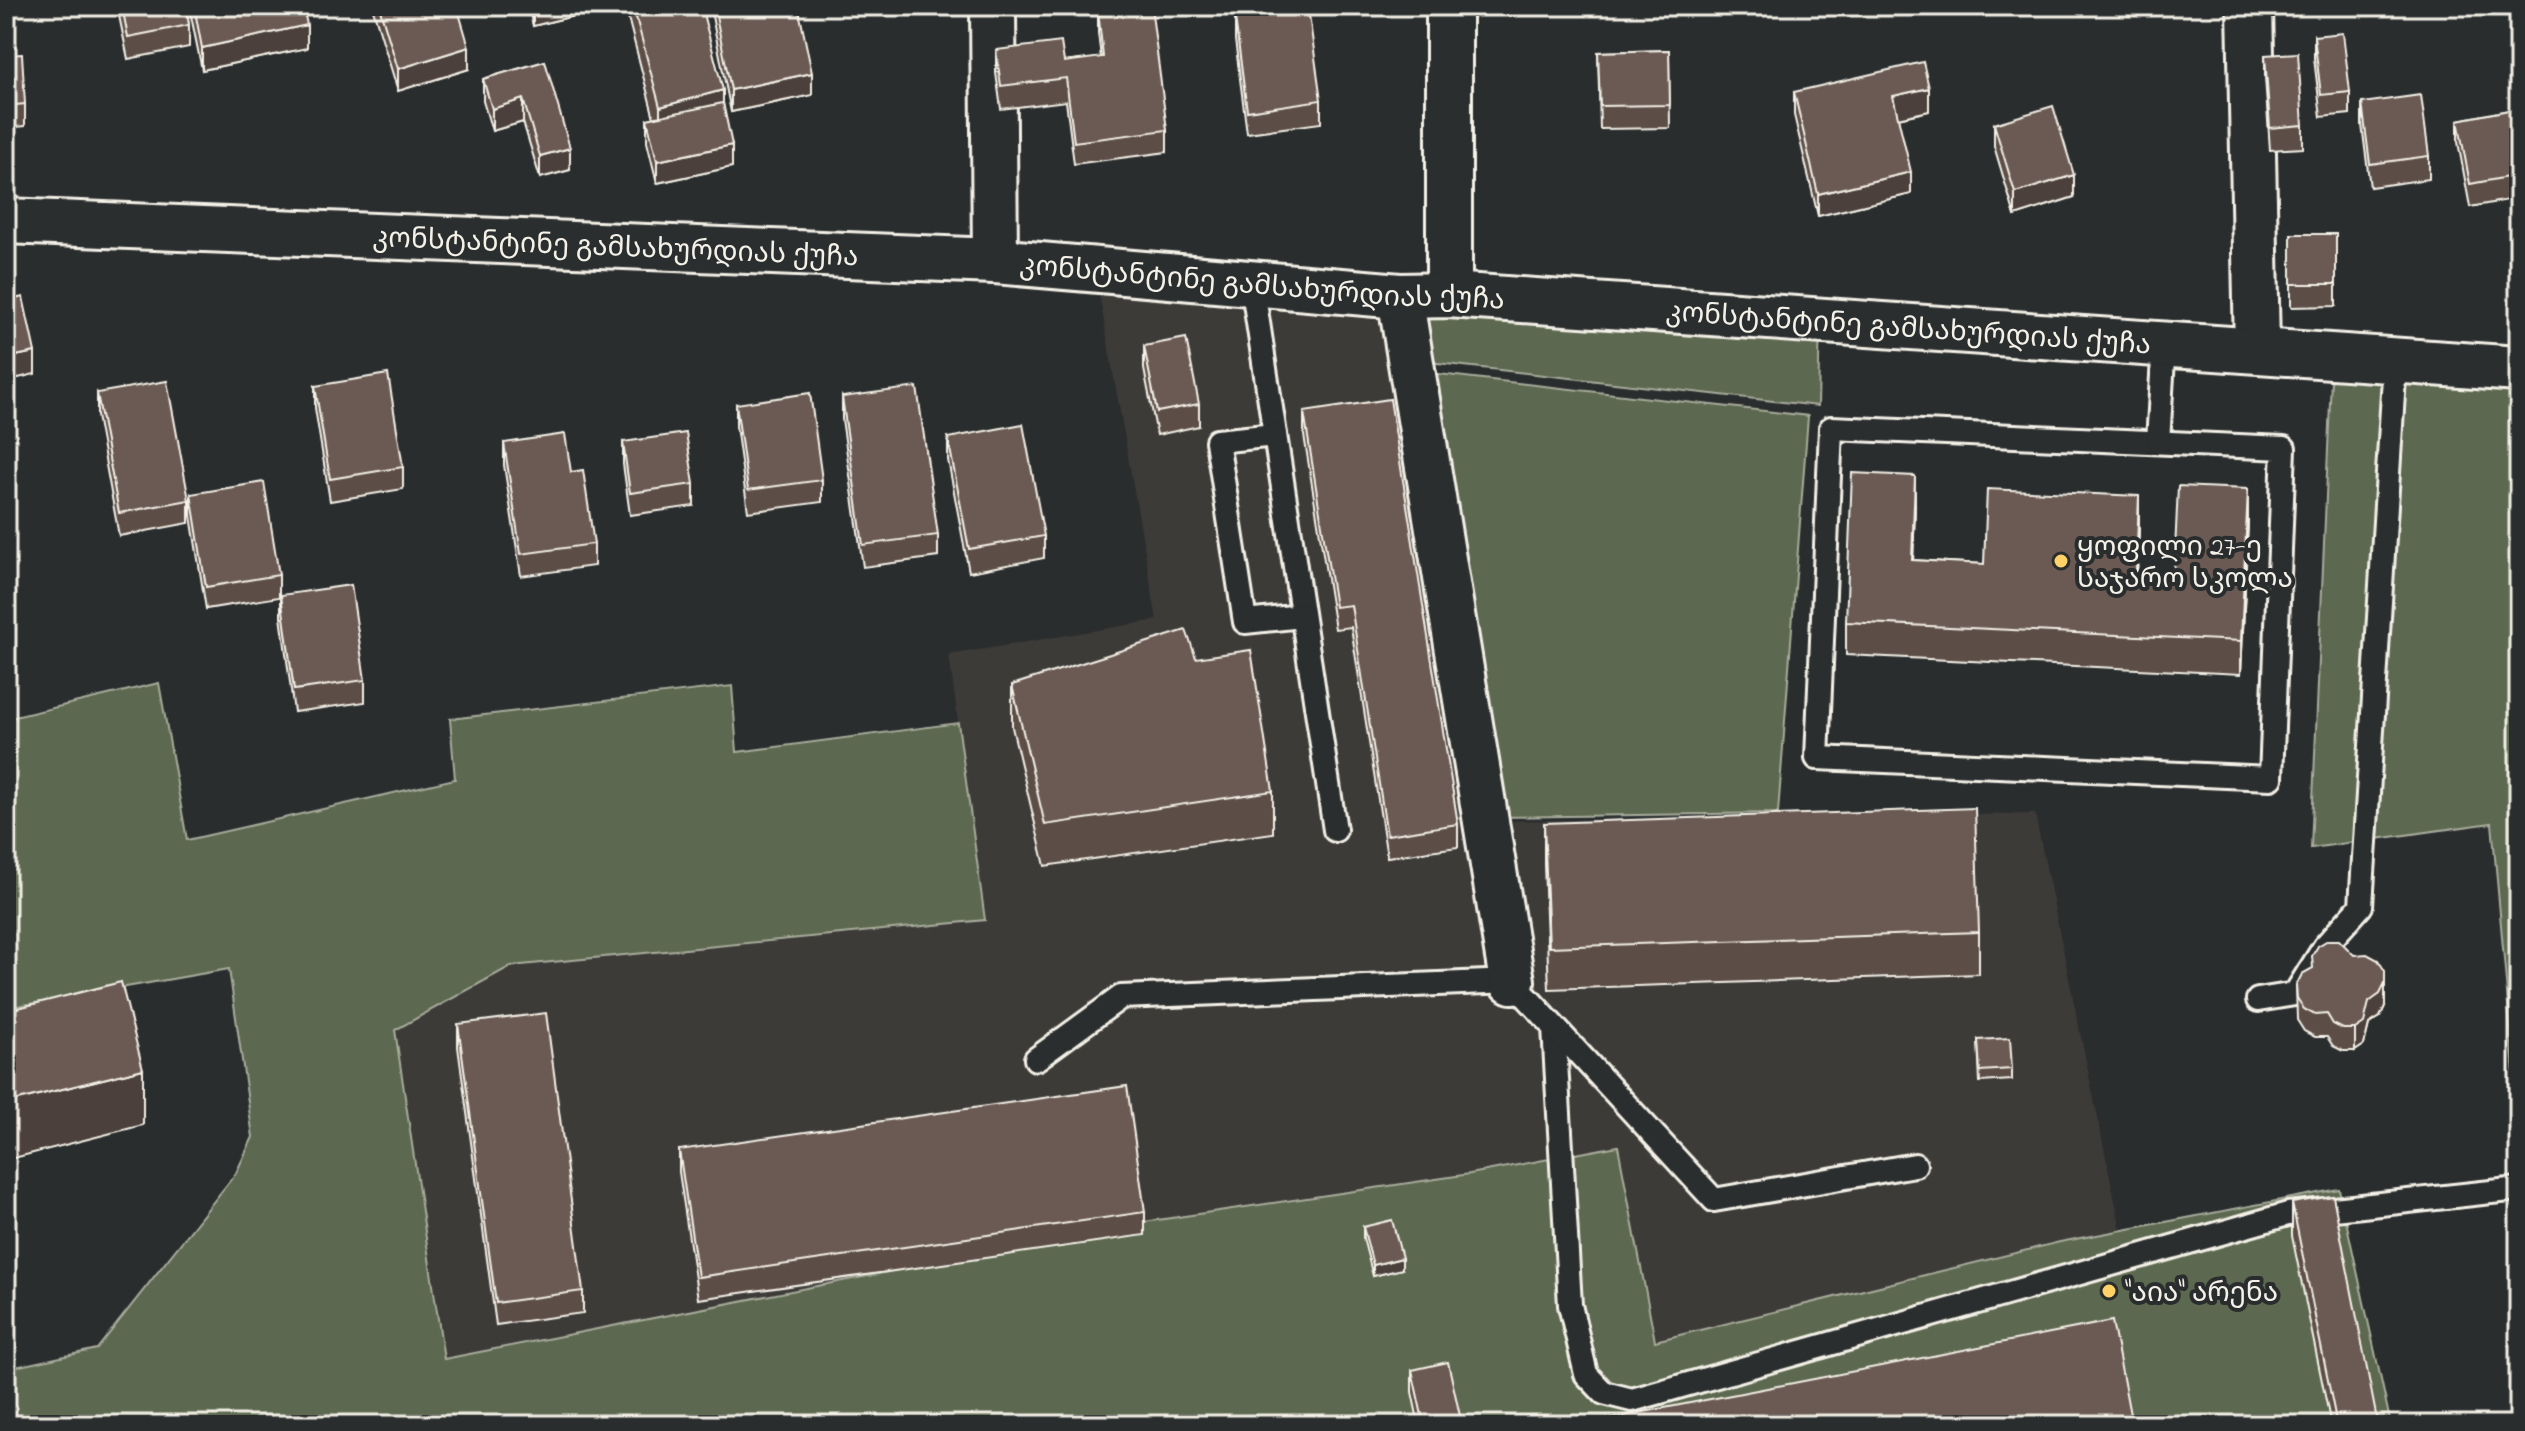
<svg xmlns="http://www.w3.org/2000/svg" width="2525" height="1431" viewBox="0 0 2525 1431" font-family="'Indie Flower','Noto Sans Georgian',sans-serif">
<rect width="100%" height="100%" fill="#2a2d2e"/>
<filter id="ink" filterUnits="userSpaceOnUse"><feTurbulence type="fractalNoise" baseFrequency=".0125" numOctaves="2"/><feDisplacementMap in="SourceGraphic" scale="16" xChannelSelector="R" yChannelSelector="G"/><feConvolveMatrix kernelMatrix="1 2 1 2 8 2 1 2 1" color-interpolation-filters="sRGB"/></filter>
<g filter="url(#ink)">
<path fill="#3e3a39" d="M1095,270L1400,296L1486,821L2035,814L2121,1230L2060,1242L1655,1341L1618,1146L1470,1174L1144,1222L444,1359L395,1030L511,966L985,919L949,655L1157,620Z"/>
<g fill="#5c674f" stroke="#a8ac9c" stroke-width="2">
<path d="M1400,296L1820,319L1818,406L1411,360Z"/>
<path d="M2332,355L2519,375V1130L2492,823L2311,848Z"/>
<path d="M1421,372L1808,416L1778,813L1493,817Z"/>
<path d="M159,683L187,840L455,779L450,719L732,686L737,752L958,723L985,920L511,966L395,1030L444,1359L1144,1222L1470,1174L1618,1146L1655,1341L2060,1242L2339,1189L2391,1425H6V1369L97,1349L236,1173L253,1137L229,969L6,1008V719Z"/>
</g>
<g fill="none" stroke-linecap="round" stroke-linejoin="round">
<defs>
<g id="lane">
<path d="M1252,283L1335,830"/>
<path d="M1831,428L2284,448L2271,778L1817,758Z"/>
<path d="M1275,435L1217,441L1245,622L1302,616"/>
<path d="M2158,442L2164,342"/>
<path d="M2258,1000L2295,994L2325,946L2361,906L2395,361"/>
<path d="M1554,1027L1570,1305L1586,1374L1604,1393L1632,1400L2288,1214L2519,1189"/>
<path d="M1036,1059L1121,997L1512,981L1714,1200L1915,1165"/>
</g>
<g id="street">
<path d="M993,6L995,261"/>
<path d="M2250,6L2257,349"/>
<path d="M1449,295V6"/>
<path d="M1400,296L1512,981"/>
</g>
<g id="secondary">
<path id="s1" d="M6,221L995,261L1400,296L1449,295L2519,369"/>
</g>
</defs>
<use href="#lane" stroke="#f4f1e8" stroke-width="28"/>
<use href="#street" stroke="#f4f1e8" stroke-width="50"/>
<use href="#secondary" stroke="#f4f1e8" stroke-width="50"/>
<use href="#lane" stroke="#2a2d2e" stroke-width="22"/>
<use href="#street" stroke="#2a2d2e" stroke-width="44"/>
<use href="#secondary" stroke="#2a2d2e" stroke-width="44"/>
</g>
<g fill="#5c4d47" stroke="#f4f1e8" stroke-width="2">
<path d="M117,6H186L189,25V47L128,59Z"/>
<path d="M189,6H303L307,48L202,70Z"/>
<path d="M372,6H457L469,69L398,91Z"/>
<path d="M528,6H614L533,26Z"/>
<path d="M625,6H701L723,103L732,167L657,183L647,142V119L654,118Z"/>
<path d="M710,6H798L812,95L731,112Z"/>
<path d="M1098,10L1167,130V152L1074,164L1066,101L1001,109L996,73V50L1064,62L1101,58L1098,33Z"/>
<path d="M1235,18L1321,100V123L1247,133L1235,40Z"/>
<path d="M2314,36L2350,92V114L2321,117L2314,58Z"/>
<path d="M1669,50L1670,128L1600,129L1598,52Z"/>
<path d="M6,55L25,104V126L6,128Z"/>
<path d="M2265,55L2303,125V148L2270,150L2265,77Z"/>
<path d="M545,61L570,170L540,178L523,122L492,131L483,101V79Z"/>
<path d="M1794,92L1929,111L1898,118L1911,194L1818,216L1794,115Z"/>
<path d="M2362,103L2429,156V179L2370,187L2362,125Z"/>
<path d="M2519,108V198L2470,207L2458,142V120Z"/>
<path d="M1994,124L2074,197L2015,216L1994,146Z"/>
<path d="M2291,234H2336V306L2291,307Z"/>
<path d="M1144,346L1199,404V426L1157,435L1144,369Z"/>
<path d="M315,386L403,467V489L330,501L315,408Z"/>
<path d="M97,393L189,500V523L119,536L97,416Z"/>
<path d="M842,397L938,535V557L863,567L842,419Z"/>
<path d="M736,404L822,480V502L748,512L736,426Z"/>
<path d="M1304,412L1458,824V847L1387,857L1351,627L1335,629L1304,435Z"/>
<path d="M948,438L1044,536V558L969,572L948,460Z"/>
<path d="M623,442L694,484V506L630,515L623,464Z"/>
<path d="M504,443L571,472L594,544V566L521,576L504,465Z"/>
<path d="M191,494L279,575V597L206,609L191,516Z"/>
<path d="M1915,508L1913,560L1984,564L2139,529L2137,571L2174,573L2248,522L2241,674L1846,655V622Z"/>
<path d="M281,595L365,680V702L294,712L281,617Z"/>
<path d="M1196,658L1273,791V833L1045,866L1012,727V685Z"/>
<path d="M1544,823L1979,932V974L1549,989L1544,865Z"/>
<path d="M2296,986L2385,1006L2380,1017L2369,1024L2364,1045L2355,1051H2343L2333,1046L2327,1037H2315L2304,1031L2297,1020Z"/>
<path d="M458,1024L583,1291V1313L496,1325L458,1047Z"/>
<path d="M1978,1040L2012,1069V1080L1980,1082Z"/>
<path d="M679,1150L1145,1212V1235L698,1299L679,1172Z"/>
<path d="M2292,1203L2378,1425H2331L2292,1236Z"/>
<path d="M1363,1227L1402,1269L1373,1276L1363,1238Z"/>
<path d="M1412,1370L1462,1425H1419L1412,1392Z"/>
</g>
<g fill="#4b3f3a" stroke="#f4f1e8" stroke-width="2">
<path d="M533,6H614L533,26Z"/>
<path d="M307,25V48L202,70V48Z"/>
<path d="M469,47V69L398,91V69Z"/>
<path d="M812,73V95L731,112V90Z"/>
<path d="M1929,88V111L1893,119V96Z"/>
<path d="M723,90V123L660,139V107Z"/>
<path d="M523,99V122L492,131V109Z"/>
<path d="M732,145V167L657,183V161Z"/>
<path d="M570,148V170L540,178V156Z"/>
<path d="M1911,172V194L1818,216V194Z"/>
<path d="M2074,175V197L2015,216V193Z"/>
<path d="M35,352V374L6,381V358Z"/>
<path d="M1915,476V508L1912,592V560Z"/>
<path d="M2248,489V522L2241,674V641Z"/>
<path d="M2139,496V529L2136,603V571Z"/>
<path d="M2385,984V1006L2380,1017L2369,1024L2364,1045L2355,1051V1029L2369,1002Z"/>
<path d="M143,1069V1125L6,1160V1103Z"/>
<path d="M1402,1258V1269L1373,1276V1265Z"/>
</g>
<g fill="#6b5a53" stroke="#f4f1e8" stroke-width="2">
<path d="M122,6H186L189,25L128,37Z"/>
<path d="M194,6H303L307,25L202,48Z"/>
<path d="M379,6H457L469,47L398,69Z"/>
<path d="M633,6H701L723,90L660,107Z"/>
<path d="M714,6H798L812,73L731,90Z"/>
<path d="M1131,6H1151L1167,130L1074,142L1066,78L1001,86L996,50L1061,42L1064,62L1103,57L1098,10Z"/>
<path d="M1308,8L1321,100L1247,111L1235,18Z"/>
<path d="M2343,33L2350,92L2321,95L2314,36Z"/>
<path d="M1669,50L1670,105L1600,106L1598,52Z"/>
<path d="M2298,53L2303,125L2270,128L2265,55Z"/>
<path d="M22,54L25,104L6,106V55Z"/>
<path d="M545,61L570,148L540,156L523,99L492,109L483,79Z"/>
<path d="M1923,62L1929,88L1893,96L1911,172L1818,194L1794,92Z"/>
<path d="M2421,95L2429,156L2370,164L2362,103Z"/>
<path d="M723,103L732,145L657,161L647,119Z"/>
<path d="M2053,106L2074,175L2015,193L1994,124Z"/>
<path d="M2519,108V175L2470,184L2458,120Z"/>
<rect x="2291" y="234" width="45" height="50"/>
<path d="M23,297L35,352L6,358V301Z"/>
<path d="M1186,338L1199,404L1157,412L1144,346Z"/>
<path d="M388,374L403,467L330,479L315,386Z"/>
<path d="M167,381L189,500L119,513L97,393Z"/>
<path d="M917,387L938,535L863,545L842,397Z"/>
<path d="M810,393L822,480L748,490L736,404Z"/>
<path d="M1390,399L1458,824L1387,835L1351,605L1335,607L1304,412Z"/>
<path d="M1023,424L1044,536L969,549L948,438Z"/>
<path d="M686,433L694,484L630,493L623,442Z"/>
<path d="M565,434L571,472L583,470L594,544L521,554L504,443Z"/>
<path d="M1852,473L1915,476L1912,560L1984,564L1987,489L2139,496L2136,571L2174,573L2178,486L2248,489L2241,641L1846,622Z"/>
<path d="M264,482L279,575L206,587L191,494Z"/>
<path d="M351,585L365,680L294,690L281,595Z"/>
<path d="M1186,630L1196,658L1251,650L1273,791L1045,825L1012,685Z"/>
<path d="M1975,808L1979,932L1549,947L1544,823Z"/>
<path d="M2328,940H2339L2354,955L2367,954L2378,960L2385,971V984L2380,994L2369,1002L2364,1023L2355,1029H2343L2333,1024L2327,1014L2315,1015L2304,1009L2297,998L2296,986L2302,974L2313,968L2312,956L2318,946Z"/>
<path d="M121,982L143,1069L6,1103V1011Z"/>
<path d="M546,1013L583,1291L496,1303L458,1024Z"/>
<path d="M2010,1038L2012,1069L1980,1071L1978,1040Z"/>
<path d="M1127,1086L1145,1212L698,1277L679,1150Z"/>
<path d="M2333,1196L2378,1425H2337L2292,1203Z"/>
<path d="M1392,1220L1402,1258L1373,1265L1363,1227Z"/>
<path d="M2112,1321L2132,1425H1577Z"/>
<path d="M1448,1362L1462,1425H1424L1412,1370Z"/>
</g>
</g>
<g fill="#ffd166" stroke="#2a2d2e" stroke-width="3">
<circle cx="2061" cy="561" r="8"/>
<circle cx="2109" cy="1291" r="8"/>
</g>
<g text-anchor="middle" stroke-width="8" stroke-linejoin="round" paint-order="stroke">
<g font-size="28" fill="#f4f1e8" stroke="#2a2d2e">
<text dy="10" stroke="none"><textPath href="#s1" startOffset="610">კონსტანტინე გამსახურდიას ქუჩა</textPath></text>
<text dy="10" stroke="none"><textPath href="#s1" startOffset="1258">კონსტანტინე გამსახურდიას ქუჩა</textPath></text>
<text dy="10" stroke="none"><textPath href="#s1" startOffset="1906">კონსტანტინე გამსახურდიას ქუჩა</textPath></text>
</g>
<g font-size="28" fill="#f4f1e8" stroke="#2a2d2e" text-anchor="start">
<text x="2077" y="555">ყოფილი 27-ე<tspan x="2077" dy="32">საჯარო სკოლა</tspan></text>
<text x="2125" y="1301">"აია" არენა</text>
</g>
</g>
<rect width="2525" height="1431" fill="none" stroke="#2a2d2e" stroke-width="32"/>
<rect x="16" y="16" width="2493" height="1399" fill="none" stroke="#f4f1e8" stroke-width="3" filter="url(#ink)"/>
</svg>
